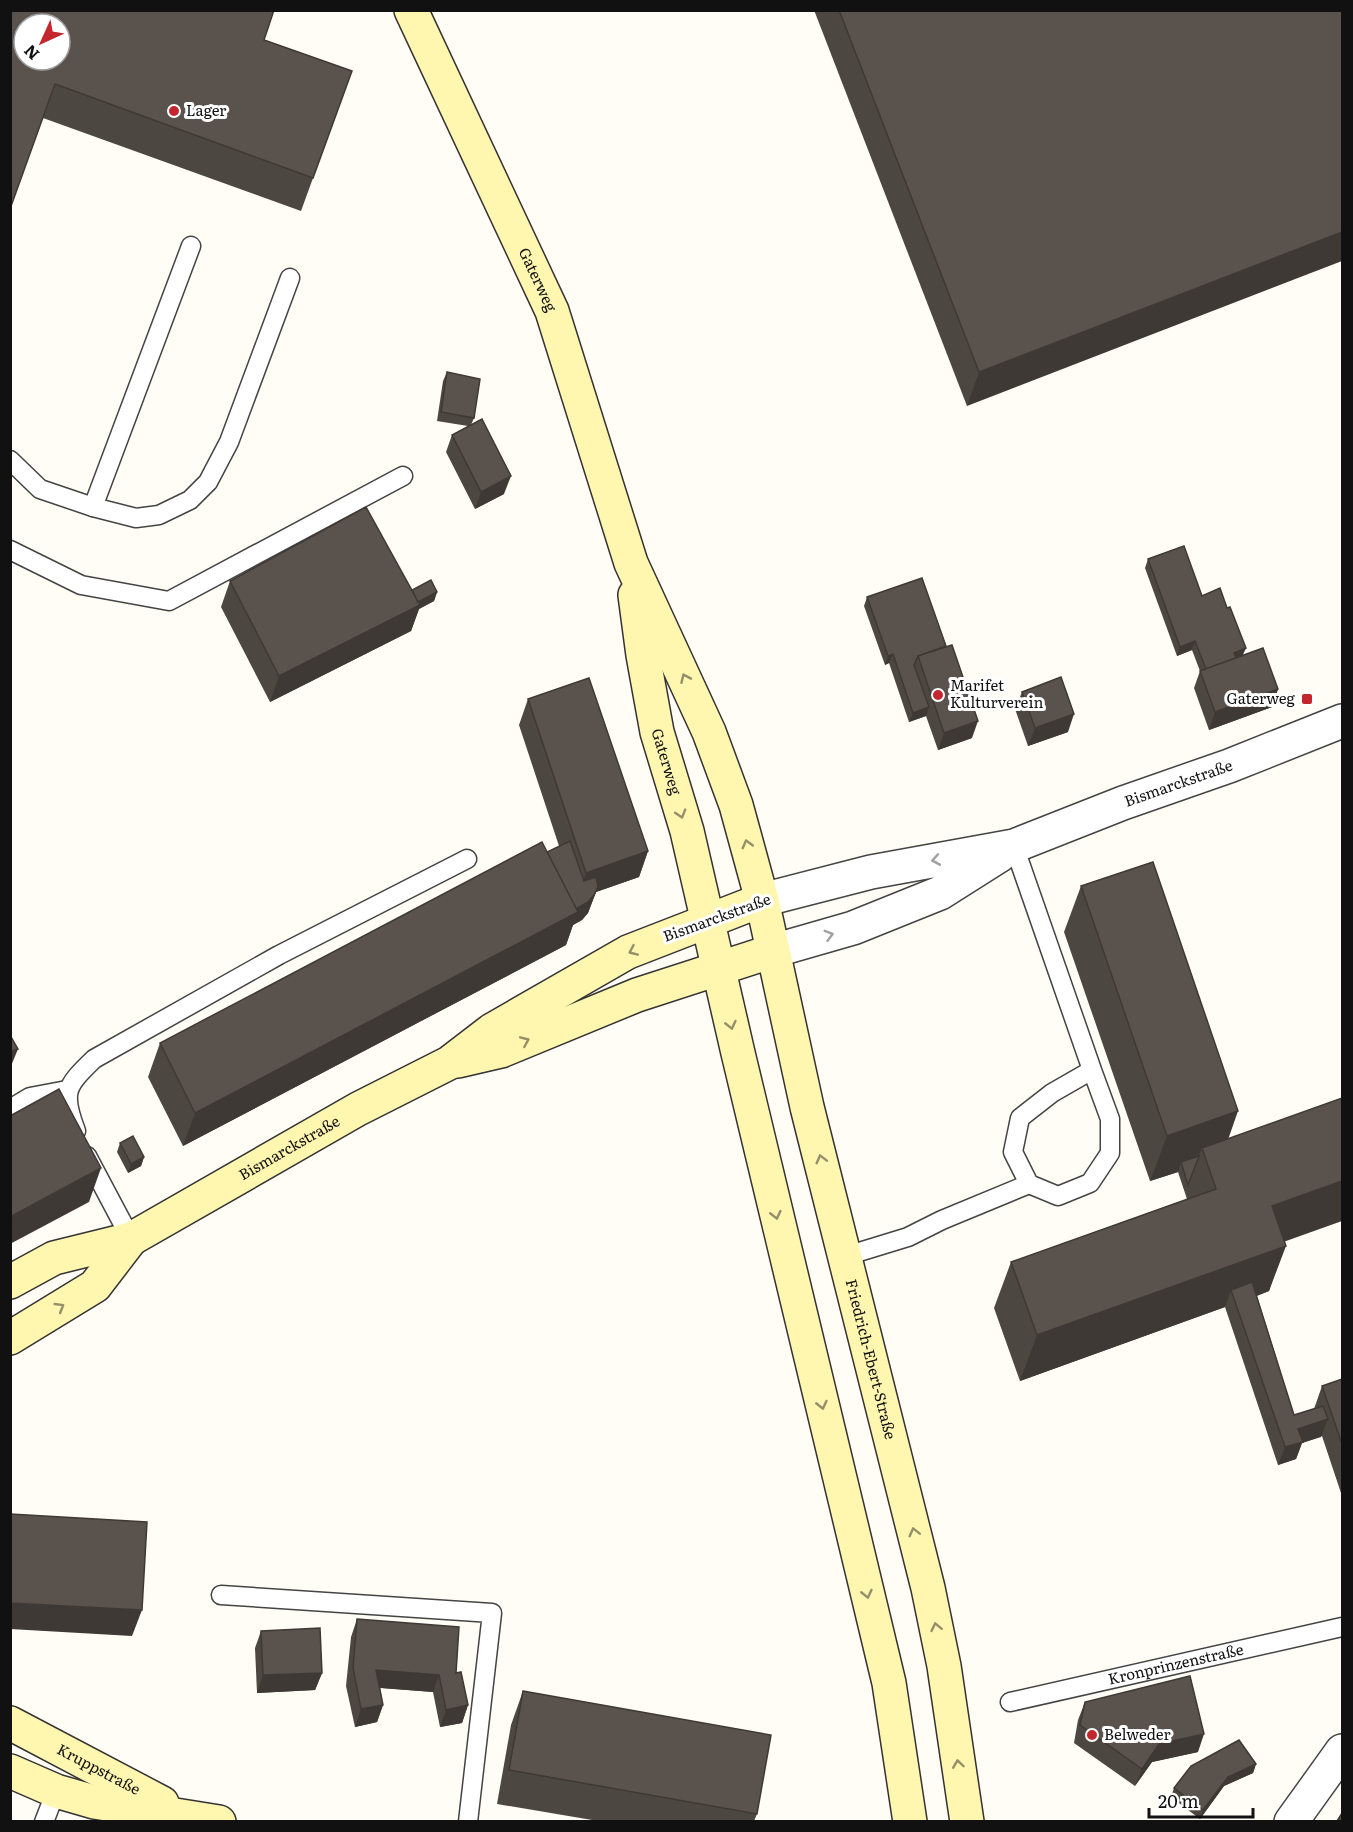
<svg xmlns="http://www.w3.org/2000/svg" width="1353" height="1832" viewBox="0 0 1353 1832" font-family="Literata,serif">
<rect width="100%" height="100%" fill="#fffdf5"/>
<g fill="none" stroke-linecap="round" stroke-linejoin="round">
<defs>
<g id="lane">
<path d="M10,460L40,489L93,507L136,518L159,515L190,500L208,482L229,442L290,278"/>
<path d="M93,507L191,246"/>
<path d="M10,550L81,585L169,601L403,476"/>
<path d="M1014,846L1092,1070L1052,1093L1020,1118L1013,1152L1029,1184L1058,1196L1090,1183L1110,1153V1119L1092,1070"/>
<path d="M10,1109L30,1097L67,1090"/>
<path d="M76,1131C61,1092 66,1086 94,1059L279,955L467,859"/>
<path d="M87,1156L131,1239"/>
<path d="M846,1256L908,1237L942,1220L1029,1184"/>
<path d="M221,1595L492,1613L468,1822"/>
<path id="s1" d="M1010,1702L1342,1627"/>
<path d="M44,1822L56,1791"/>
</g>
<g id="street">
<path id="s2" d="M762,900L871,872L1014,846L1123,803L1229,766L1342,721"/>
<path d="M773,951L853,928L940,893L1000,855"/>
<path d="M1291,1822L1342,1751"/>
</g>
<g id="secondary">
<path id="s3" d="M411,10L552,311L631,563L709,732L736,805L762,900L807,1107L928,1588L944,1666L967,1822"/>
<path id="s4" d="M635,595L643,655L657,732L687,831L738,1053L889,1683L910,1822"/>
<path d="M458,1061L501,1051L637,995L773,951"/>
<path id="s5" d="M10,1282L54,1258L131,1239L358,1109L449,1063L492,1030L628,952L762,900"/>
<path d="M10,1338L95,1286L131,1239"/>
<path id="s6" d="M10,1723L162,1803"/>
<path d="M10,1771L56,1791L94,1802L219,1822"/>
</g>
</defs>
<use href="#lane" stroke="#444" stroke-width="21"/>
<use href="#street" stroke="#444" stroke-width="36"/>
<use href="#secondary" stroke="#333" stroke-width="36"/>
<use href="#lane" stroke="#fff" stroke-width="18"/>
<use href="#street" stroke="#fff" stroke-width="33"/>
<use href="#secondary" stroke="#fff6b0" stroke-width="33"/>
</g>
<g fill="#4d4742">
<path d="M10,10L264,40L352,71L301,211L43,118Z"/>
<path d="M814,10H1342L967,406Z"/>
<path d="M447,372L474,418L471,425L504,494L475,509L446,452L452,435L468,426L437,421L443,381Z"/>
<path d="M1148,559L1202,596L1243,655L1278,689L1272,707L1209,730L1194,688L1200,671L1192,650L1177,656L1145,568Z"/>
<path d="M922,578L972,738L938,750L926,716L909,722L889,663L885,665L864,606L867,597Z"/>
<path d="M230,581L412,590L437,592L434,601L419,609L411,631L270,702L221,607Z"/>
<path d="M1022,692L1068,732L1028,746L1015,709Z"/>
<path d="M528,699L648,851L639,877L596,892L588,913L582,920L573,925L566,945L183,1146L148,1077L160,1043L559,846L519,725Z"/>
<path d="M1081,886L1228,1139L1285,1242L1269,1291L1257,1296L1294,1415L1314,1409L1322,1386L1342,1379V1496L1322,1436L1302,1443L1296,1459L1278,1465L1225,1307L1020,1381L994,1308L1011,1262L1187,1199L1178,1172L1150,1181L1064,932Z"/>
<path d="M120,1143L144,1157L141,1166L128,1173L117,1152Z"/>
<path d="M357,1619L456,1673L468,1705L462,1723L440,1727L433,1692L380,1688L383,1705L377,1722L355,1727L346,1686L351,1637Z"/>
<path d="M261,1631L322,1673L315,1690L257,1693L255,1648Z"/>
<path d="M523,1691L757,1814L754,1821H598L497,1804L511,1725Z"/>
<path d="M1085,1702L1198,1752L1152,1762L1135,1786L1074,1743L1078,1720Z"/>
<path d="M1256,1764L1253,1773L1224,1786L1200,1819L1171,1797L1174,1788Z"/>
</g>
<g fill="#3f3936">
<path d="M1342,232V261L967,406L979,372Z"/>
<path d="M511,476L504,494L475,509L481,492Z"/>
<path d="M437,592L434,601L419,609L411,631L270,702L279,676Z"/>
<path d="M1195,641L1192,650L1177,656L1180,647Z"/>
<path d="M1246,648L1242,657L1208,675L1234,653Z"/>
<path d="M893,654L889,663L885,665L888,656Z"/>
<path d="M1278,689L1272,707L1209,730L1215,712Z"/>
<path d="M929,707L926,716L909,722L913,713Z"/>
<path d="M1074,714L1068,732L1028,746L1035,728Z"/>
<path d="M978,721L972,738L938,750L944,733Z"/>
<path d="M648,851L639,877L596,892L588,913L582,920L573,925L566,945L183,1146L195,1113L566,916L577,899L586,873Z"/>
<path d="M18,1049L11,1066L10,1067V1052Z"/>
<path d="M1238,1111L1222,1157L1202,1148L1195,1166L1181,1162L1178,1172L1150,1181L1167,1136Z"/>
<path d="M144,1157L141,1166L128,1173L131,1164Z"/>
<path d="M101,1168L89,1202L10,1244V1217Z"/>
<path d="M1342,1181V1221L1255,1252L1272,1206Z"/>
<path d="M1286,1246L1269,1291L1236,1303L1231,1290L1225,1307L1020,1381L1037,1335Z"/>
<path d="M1328,1419L1321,1437L1302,1443L1296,1459L1278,1465L1285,1447L1298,1429Z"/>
<path d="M10,1603L142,1610L132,1636L10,1629Z"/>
<path d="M376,1670L439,1675L433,1692L370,1687Z"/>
<path d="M322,1673L315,1690L257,1693L263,1675Z"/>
<path d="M383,1705L377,1722L355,1727L361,1709Z"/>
<path d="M468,1705L462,1723L440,1727L446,1710Z"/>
<path d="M1204,1734L1198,1752L1152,1762L1135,1786L1142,1769L1159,1744Z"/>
<path d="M1256,1764L1253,1773L1224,1786L1200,1819L1203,1810L1228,1777Z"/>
</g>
<g fill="#5a524d" stroke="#3f3936" stroke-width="1.5" fill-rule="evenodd">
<path d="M10,10H274L264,40L352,71L313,178L55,84L10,209ZM24,24H60V60H24Z"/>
<path d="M839,10H1342V232L979,372Z"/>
<path d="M447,372L480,379L474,418L441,412Z"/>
<path d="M482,419L511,476L481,492L452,435Z"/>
<path d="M366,507L420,605L279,676L230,581Z"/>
<path d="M1184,546L1202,596L1220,588L1227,608L1230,607L1246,648L1234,653L1236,658L1206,669L1195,641L1180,647L1148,559Z"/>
<path d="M922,578L946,646L918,656L914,665L929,707L913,713L893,654L888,656L867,597Z"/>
<path d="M431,580L437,592L418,602L412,590Z"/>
<path d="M952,645L978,721L944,733L918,656Z"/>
<path d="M1263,648L1278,689L1215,712L1200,671Z"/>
<path d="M1061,677L1074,714L1035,728L1022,692Z"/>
<path d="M589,678L648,851L586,873L528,699Z"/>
<path d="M570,841L584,881L596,877L598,887L594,895L588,902L576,909L547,852Z"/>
<path d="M542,842L578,912L195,1113L160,1043Z"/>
<path d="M1153,862L1238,1111L1167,1136L1081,886Z"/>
<path d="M10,1035L18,1049L10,1052Z"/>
<path d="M59,1089L101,1168L10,1217V1116Z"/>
<path d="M1342,1098V1181L1272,1206L1286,1246L1037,1335L1011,1262L1216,1189L1202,1148Z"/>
<path d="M133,1136L144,1157L131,1164L120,1143Z"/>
<path d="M1199,1156L1188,1185L1181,1162Z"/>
<path d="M1252,1282L1294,1415L1323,1406L1328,1419L1298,1429L1303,1442L1285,1447L1231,1290Z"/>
<path d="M1342,1379V1444L1322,1386Z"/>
<path d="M10,1514L147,1522L142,1610L10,1603Z"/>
<path d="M357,1619L459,1627L456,1673L461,1672L468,1705L446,1710L439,1675L376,1670L383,1705L361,1709L353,1668Z"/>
<path d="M320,1628L322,1673L263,1675L261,1631Z"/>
<path d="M1190,1676L1204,1734L1159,1744L1142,1769L1080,1725L1085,1702Z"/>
<path d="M523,1691L771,1735L757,1814L509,1770Z"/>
<path d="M1239,1740L1256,1764L1228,1777L1203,1810L1174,1788L1191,1766Z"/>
<path d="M1342,1813V1821H1337Z"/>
</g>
<defs><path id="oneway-chevron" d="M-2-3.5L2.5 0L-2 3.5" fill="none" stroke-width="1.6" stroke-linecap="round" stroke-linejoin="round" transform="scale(1.5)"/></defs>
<g stroke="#948f68">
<use href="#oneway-chevron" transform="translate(685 678) rotate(-114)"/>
<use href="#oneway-chevron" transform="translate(681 814) rotate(73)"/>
<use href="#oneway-chevron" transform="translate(747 844) rotate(-105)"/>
<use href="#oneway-chevron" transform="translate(633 951) rotate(156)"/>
<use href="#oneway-chevron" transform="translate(731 1025) rotate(77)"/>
<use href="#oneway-chevron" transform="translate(525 1041) rotate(-23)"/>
<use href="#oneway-chevron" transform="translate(821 1159) rotate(-104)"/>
<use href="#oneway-chevron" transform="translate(776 1215) rotate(77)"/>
<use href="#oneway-chevron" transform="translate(60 1307) rotate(-31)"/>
<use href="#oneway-chevron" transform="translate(822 1405) rotate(77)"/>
<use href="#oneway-chevron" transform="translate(914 1532) rotate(-104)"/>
<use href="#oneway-chevron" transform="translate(867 1594) rotate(77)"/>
<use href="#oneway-chevron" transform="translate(936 1627) rotate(-102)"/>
<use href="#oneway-chevron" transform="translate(958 1764) rotate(-98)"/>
</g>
<g stroke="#a0a0a0">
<use href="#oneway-chevron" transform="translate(936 860) rotate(170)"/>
<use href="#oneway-chevron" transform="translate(829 935) rotate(-16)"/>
</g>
<g fill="#c4262e" stroke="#fff" stroke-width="2">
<circle cx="174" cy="111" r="6"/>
<circle cx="938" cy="695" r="6"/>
<rect x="1301" y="693" width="12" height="12" rx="3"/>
<circle cx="1092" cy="1735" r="6"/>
</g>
<g text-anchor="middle" stroke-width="6" stroke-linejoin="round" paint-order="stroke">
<g font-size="15" fill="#111" stroke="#fff" text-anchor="start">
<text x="186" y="116">Lager</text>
<text x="950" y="691">Marifet<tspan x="950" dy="17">Kulturverein</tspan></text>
<text x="1295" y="704" text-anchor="end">Gaterweg</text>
<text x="1104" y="1740">Belweder</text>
</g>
<g font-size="15" fill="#111" stroke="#fff">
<text dy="5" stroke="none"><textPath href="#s3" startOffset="298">Gaterweg</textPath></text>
<text dy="5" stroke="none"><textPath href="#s4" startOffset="170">Gaterweg</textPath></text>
<text dy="5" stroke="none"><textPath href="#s2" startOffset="434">Bismarckstraße</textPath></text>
<text transform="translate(717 918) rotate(-20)" y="5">Bismarckstraße</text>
<text dy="5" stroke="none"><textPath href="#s5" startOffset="312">Bismarckstraße</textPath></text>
<text dy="5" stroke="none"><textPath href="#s3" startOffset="1431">Friedrich-Ebert-Straße</textPath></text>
<text dy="5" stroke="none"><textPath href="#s1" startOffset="170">Kronprinzenstraße</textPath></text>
<text dy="5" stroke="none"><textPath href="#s6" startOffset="100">Kruppstraße</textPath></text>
</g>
</g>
<rect width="1353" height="1832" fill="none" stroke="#111111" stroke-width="24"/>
<g transform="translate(42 42) rotate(225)"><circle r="28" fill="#ffffff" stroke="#a0a0a0" stroke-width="1.5"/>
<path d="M0-4.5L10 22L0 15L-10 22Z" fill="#c4262e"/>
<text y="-9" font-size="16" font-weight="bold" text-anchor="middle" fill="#111111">N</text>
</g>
<path d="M1149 1808v9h104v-9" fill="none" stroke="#111111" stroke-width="3"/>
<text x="1158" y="1808" font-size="18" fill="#111111" stroke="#ffffff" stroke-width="4.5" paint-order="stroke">20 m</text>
</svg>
